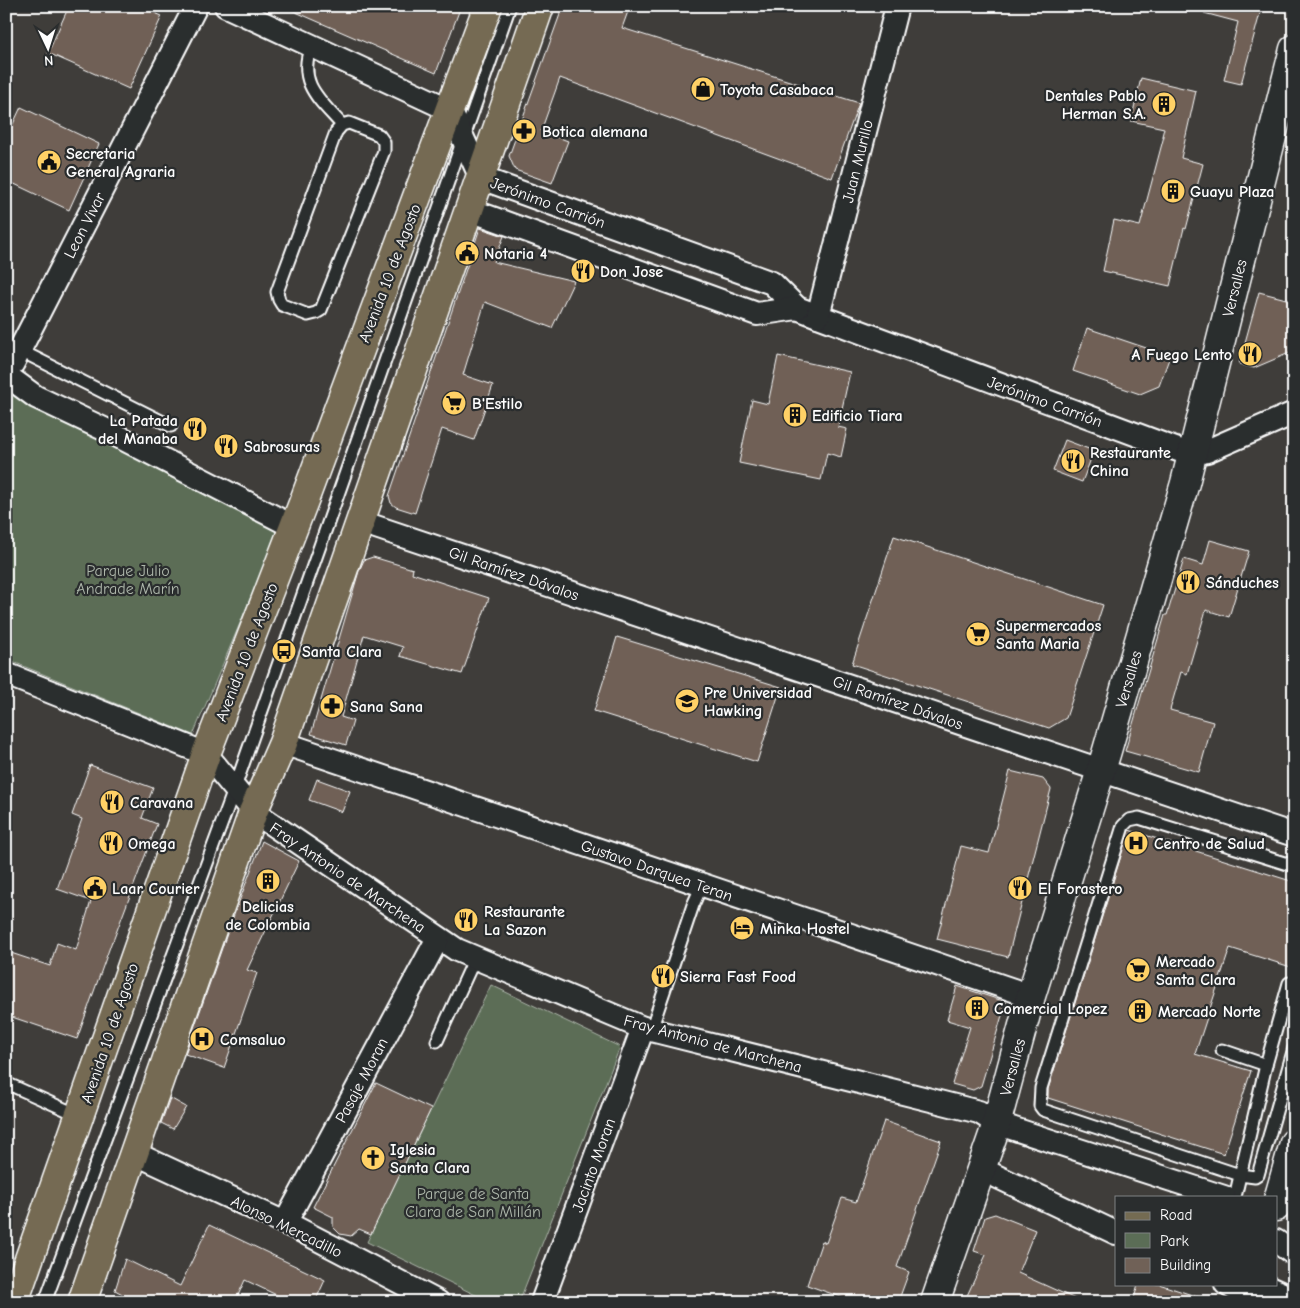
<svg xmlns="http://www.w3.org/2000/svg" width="1300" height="1308" viewBox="0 0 1300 1308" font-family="'Comic Neue',sans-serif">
<rect width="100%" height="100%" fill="#3f3d3a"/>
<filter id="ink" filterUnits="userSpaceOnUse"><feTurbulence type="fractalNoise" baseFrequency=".02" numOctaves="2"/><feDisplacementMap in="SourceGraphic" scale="10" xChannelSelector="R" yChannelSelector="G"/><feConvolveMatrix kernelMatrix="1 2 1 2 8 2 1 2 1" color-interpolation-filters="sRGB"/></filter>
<g filter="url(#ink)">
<g fill="#5b6d56" stroke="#adb6aa">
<path d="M6,375L280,528L193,735L6,659Z"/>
<path d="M491,985L620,1047L519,1302H490L367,1242Z"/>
</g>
<g fill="#706157" stroke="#fff">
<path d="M69,6H139L162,16L129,89L48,53Z"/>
<path d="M282,6H461L436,73Z"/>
<path d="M563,6H630L622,28L859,103L832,178L560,78L541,131L568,141L552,183L515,170L509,156Z"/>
<path d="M1205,6H1262L1241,84L1224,80L1238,22L1204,13Z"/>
<path d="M1141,78L1196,91L1181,158L1203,164L1186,229L1184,228L1170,286L1103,271L1114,220L1140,226L1164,136H1162L1164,128L1131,121Z"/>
<path d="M21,107L99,144L69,210L6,180V139Z"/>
<path d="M480,228L504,236L494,262L574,281L552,328L485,302L463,375L493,385L474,440L442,429L415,513L396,507L391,503L389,496Z"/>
<path d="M1259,292L1294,301V351L1254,368L1239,364Z"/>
<path d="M1087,328L1170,356L1159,386L1140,394L1073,371Z"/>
<path d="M778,356L850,372L838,427L847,429L841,457L827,453L821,480L739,463L752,400L768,404Z"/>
<path d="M1065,440L1094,451L1082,482L1053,471Z"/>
<path d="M894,536L1103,605L1066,718L1049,728L852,664Z"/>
<path d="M1210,540L1249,551L1229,617L1206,610L1187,674L1181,672L1170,710L1213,722L1199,772L1125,751L1165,615H1167L1184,559L1203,565Z"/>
<path d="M373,557L413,569L412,573L489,598L462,674L400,656L403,647L364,635L341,717L353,721L346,745L311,734L359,571L364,560Z"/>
<path d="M617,637L781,687L757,762L594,711Z"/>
<path d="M90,765L153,788L142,818L157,824L113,941H112L77,1039L6,1015V966L11,953L50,966L57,943L76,950L91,901L57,889L82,819L72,815Z"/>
<path d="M1010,771L1043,779L1051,789L1008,957L937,939L961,846L989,853Z"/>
<path d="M317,779L350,791L342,812L309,800Z"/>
<path d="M1129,830L1294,882V968L1230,948L1195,1054L1251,1071L1224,1154L1048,1098V1089Z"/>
<path d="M262,841L299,861L247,970L257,973L224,1068L185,1054L229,928Z"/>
<path d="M957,986L1006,1002L981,1086L973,1090L952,1084L970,1027L947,1020Z"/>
<path d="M376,1083L431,1109L371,1234L359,1229L351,1236L340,1234L333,1227V1217L313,1207Z"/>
<path d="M170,1098L186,1107L173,1129L161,1123Z"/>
<path d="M884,1121L941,1141L897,1267L909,1272L898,1302H855L807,1285L822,1241L826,1243L842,1198L856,1202Z"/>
<path d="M995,1214L1035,1230L1018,1273L1082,1302H964L986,1255L974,1251L985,1217Z"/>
<path d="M209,1225L325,1280L315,1302H291L245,1280L235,1302H137L115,1290L125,1259L180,1286Z"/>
<path d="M1138,1284H1159L1201,1298L1200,1302H1133Z"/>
</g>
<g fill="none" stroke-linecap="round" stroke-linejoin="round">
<defs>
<g id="lane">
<path d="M311,46C297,83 319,99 342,125"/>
<path d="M349,123L379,135L384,142V151L321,310L316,313L308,315L282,305L279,300L277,292L336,132L342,125Z"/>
<path d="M19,350L171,426"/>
<path d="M1294,866L1139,818L1129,820L1123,826L1041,1088L1040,1106L1043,1110L1240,1175L1255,1177L1258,1175L1294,1048"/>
<path d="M651,1030L693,905L702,885"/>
<path d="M437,1041L475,958"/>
<path d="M1222,1050L1266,1065"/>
<path d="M6,1083L80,1116"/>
<path d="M1235,1197L1266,1065L1289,983"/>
<path d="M45,1302L234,790L510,6"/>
</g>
<g id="street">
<path d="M226,6L450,110L481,178L772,283L797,308L818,316L1178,450L1192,453L1207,451L1294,413"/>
<path d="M470,210L757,314L797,308"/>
<path d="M818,316L897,6"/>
<path d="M6,358L13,363L196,6"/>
<path d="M6,375L36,397L108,431L294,527"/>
<path d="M361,522L1294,835"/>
<path d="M6,674L206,754L254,812L457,950L643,1028L979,1112L996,1123L1224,1197"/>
<path d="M283,743L1031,996"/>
<path d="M134,1153L298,1229L438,1302"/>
<path d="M981,1169L1116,1233"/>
<path d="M285,1223L438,938"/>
<path d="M1276,1241L1294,1254"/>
<path d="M1226,1284L1235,1289L1269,1288L1294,1299"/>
<path d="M542,1302L643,1028"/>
</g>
<g id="secondary">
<path d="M1276,1207L1294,1143"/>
<path d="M935,1302L994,1132L1031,996L1106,754L1185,483L1294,49"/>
<path d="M1250,1302L1254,1284"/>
</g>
<g id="primary">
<path d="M14,1302L206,754L305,498L488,6"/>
<path d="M82,1302L253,812L283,743L540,6"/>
</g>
</defs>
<use href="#lane" stroke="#fff" stroke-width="15"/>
<use href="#street" stroke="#fff" stroke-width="26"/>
<use href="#secondary" stroke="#fff" stroke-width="31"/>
<use href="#primary" stroke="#fff" stroke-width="31"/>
<use href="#lane" stroke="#2a2d2e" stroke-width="11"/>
<use href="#street" stroke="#2a2d2e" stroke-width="22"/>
<use href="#secondary" stroke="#2a2d2e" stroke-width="28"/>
<use href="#primary" stroke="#746b52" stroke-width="28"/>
</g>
</g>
<defs>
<symbol id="shop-disc" viewBox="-11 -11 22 22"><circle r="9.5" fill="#ffd166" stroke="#2a2d2e"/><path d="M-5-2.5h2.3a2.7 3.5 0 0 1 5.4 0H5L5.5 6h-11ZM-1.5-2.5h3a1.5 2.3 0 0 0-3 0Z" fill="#111"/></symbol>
<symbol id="building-disc" viewBox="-11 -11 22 22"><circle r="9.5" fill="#ffd166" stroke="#2a2d2e"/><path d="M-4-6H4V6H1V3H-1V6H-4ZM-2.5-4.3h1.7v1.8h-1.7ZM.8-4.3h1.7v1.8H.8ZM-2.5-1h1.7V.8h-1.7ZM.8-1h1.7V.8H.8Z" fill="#111"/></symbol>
<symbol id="pharmacy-disc" viewBox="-11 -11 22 22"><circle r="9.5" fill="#ffd166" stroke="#2a2d2e"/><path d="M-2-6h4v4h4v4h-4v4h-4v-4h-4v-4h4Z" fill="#111"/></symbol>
<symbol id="civic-disc" viewBox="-11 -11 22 22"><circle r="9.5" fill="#ffd166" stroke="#2a2d2e"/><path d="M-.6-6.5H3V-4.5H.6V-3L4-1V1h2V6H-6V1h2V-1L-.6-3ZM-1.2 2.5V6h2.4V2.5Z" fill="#111"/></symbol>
<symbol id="restaurant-disc" viewBox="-11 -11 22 22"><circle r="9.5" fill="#ffd166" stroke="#2a2d2e"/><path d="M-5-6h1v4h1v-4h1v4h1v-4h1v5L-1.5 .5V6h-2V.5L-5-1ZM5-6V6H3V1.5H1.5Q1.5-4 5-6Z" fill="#111"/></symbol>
<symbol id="supermarket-disc" viewBox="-11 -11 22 22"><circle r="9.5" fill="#ffd166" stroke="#2a2d2e"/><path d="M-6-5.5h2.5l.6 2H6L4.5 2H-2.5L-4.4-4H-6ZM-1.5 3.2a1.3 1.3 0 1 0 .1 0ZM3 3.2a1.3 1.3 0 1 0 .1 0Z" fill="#111"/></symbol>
<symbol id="bus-disc" viewBox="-11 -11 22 22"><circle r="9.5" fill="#ffd166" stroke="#2a2d2e"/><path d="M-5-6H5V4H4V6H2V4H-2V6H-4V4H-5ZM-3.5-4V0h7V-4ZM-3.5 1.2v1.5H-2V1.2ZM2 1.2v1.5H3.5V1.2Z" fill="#111"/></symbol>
<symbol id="university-disc" viewBox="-11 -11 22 22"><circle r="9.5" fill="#ffd166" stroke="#2a2d2e"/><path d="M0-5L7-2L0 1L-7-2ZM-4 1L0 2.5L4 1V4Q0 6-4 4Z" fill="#111"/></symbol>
<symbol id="hospital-disc" viewBox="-11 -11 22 22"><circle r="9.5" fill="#ffd166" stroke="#2a2d2e"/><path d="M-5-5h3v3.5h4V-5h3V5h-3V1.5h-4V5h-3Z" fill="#111"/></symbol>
<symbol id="hotel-disc" viewBox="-11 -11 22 22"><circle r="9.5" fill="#ffd166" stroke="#2a2d2e"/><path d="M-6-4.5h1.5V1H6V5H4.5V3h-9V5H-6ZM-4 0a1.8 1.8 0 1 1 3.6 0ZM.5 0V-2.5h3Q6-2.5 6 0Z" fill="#111"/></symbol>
<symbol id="church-disc" viewBox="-11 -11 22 22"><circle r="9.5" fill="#ffd166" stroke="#2a2d2e"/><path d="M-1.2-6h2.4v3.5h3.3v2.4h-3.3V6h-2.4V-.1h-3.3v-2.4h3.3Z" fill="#111"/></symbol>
</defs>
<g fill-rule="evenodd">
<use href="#shop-disc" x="689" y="75" width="28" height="28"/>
<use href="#building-disc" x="1150" y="90" width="28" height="28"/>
<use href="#pharmacy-disc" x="510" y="117" width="28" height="28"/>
<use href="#civic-disc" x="35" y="148" width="28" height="28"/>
<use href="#building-disc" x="1159" y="177" width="28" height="28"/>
<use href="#civic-disc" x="453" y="239" width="28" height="28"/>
<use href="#restaurant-disc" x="569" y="257" width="28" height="28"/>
<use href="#restaurant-disc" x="1236" y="340" width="28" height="28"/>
<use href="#supermarket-disc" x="440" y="389" width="28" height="28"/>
<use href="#building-disc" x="781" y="401" width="28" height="28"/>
<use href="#restaurant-disc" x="181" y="415" width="28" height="28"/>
<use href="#restaurant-disc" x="212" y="432" width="28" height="28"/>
<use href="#restaurant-disc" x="1059" y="447" width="28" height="28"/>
<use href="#restaurant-disc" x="1174" y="568" width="28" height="28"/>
<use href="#supermarket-disc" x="964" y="620" width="28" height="28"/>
<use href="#bus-disc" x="270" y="637" width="28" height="28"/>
<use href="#university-disc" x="673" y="687" width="28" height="28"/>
<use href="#pharmacy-disc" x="318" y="692" width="28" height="28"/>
<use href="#restaurant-disc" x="98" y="788" width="28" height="28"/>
<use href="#restaurant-disc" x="97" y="829" width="28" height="28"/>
<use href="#hospital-disc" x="1122" y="829" width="28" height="28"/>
<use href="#building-disc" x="254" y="867" width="28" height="28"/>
<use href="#civic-disc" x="81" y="874" width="28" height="28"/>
<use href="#restaurant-disc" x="1006" y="874" width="28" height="28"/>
<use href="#restaurant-disc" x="452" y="906" width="28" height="28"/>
<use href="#hotel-disc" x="728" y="914" width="28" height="28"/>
<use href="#supermarket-disc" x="1124" y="956" width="28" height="28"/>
<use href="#restaurant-disc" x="649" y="962" width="28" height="28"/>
<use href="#building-disc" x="963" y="994" width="28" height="28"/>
<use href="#building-disc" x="1126" y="997" width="28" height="28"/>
<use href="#hospital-disc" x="188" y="1025" width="28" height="28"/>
<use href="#church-disc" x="359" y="1144" width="28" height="28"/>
</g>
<g text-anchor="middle" stroke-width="4.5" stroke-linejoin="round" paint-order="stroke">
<g font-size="16" font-weight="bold" fill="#fff" stroke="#2a2d2e" text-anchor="start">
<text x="720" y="95">Toyota Casabaca</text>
<text x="1146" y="101" text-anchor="end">Dentales Pablo<tspan x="1146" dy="18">Herman S.A.</tspan></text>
<text x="542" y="137">Botica alemana</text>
<text x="66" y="159">Secretaria<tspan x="66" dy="18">General Agraria</tspan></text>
<text x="1190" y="197">Guayu Plaza</text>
<text x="484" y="259">Notaria 4</text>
<text x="600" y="277">Don Jose</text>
<text x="1232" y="360" text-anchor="end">A Fuego Lento</text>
<text x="472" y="409">B'Estilo</text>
<text x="812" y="421">Edificio Tiara</text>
<text x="178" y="426" text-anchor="end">La Patada<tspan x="178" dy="18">del Manaba</tspan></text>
<text x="244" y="452">Sabrosuras</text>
<text x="1090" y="458">Restaurante<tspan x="1090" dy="18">China</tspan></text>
<text x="1206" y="588">Sánduches</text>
<text x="996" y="631">Supermercados<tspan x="996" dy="18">Santa Maria</tspan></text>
<text x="302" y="657">Santa Clara</text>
<text x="704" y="698">Pre Universidad<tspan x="704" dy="18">Hawking</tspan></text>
<text x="350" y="712">Sana Sana</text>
<text x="130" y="808">Caravana</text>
<text x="128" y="849">Omega</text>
<text x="1154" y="849">Centro de Salud</text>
<text x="112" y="894">Laar Courier</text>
<text x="1038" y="894">El Forastero</text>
<text x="268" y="912" text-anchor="middle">Delicias<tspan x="268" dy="18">de Colombia</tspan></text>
<text x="484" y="917">Restaurante<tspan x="484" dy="18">La Sazon</tspan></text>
<text x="760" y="934">Minka Hostel</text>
<text x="1156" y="967">Mercado<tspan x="1156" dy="18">Santa Clara</tspan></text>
<text x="680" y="982">Sierra Fast Food</text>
<text x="994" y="1014">Comercial Lopez</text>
<text x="1158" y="1017">Mercado Norte</text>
<text x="220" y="1045">Comsaluo</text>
<text x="390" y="1155">Iglesia<tspan x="390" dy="18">Santa Clara</tspan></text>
</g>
<g font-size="16" fill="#fff" stroke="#2a2d2e">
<text transform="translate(857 161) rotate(-76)" y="6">Juan Murillo</text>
<text transform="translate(548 202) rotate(20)" y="6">Jerónimo Carrión</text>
<text transform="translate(84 225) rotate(-63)" y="6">Leon Vivar</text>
<text transform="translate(389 273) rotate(-69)" y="6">Avenida 10 de Agosto</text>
<text transform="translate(1234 288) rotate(-76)" y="6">Versalles</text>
<text transform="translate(1045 401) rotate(20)" y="6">Jerónimo Carrión</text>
<text transform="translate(514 573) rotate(19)" y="6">Gil Ramírez Dávalos</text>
<text transform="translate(246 652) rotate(-69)" y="6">Avenida 10 de Agosto</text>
<text transform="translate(1128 679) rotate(-74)" y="6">Versalles</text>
<text transform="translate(898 702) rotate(19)" y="6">Gil Ramírez Dávalos</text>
<text transform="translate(657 870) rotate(19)" y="6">Gustavo Darquea Teran</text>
<text transform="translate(348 877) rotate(34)" y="6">Fray Antonio de Marchena</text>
<text transform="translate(109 1033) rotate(-71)" y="6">Avenida 10 de Agosto</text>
<text transform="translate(713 1043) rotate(15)" y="6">Fray Antonio de Marchena</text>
<text transform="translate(1012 1067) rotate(-75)" y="6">Versalles</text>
<text transform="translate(361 1080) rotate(-62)" y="6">Pasaje Moran</text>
<text transform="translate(593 1165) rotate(-70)" y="6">Jacinto Moran</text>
<text transform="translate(287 1226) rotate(26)" y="6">Alonso Mercadillo</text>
</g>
<g font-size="16" fill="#adb6aa" stroke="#2a2d2e">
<text x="128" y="576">Parque Julio<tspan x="128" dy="18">Andrade Marín</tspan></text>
<text x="473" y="1199">Parque de Santa<tspan x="473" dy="18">Clara de San Millán</tspan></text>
</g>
</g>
<rect width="1300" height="1308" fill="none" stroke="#2a2d2e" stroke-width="25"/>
<rect x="12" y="12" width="1275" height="1283" fill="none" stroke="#fff" stroke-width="2" filter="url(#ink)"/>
<rect x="1115" y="1196" width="162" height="90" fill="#2a2d2e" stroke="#7f8182"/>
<rect x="1125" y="1212" width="25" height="8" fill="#746b52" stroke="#7f8182"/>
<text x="1160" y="1220" font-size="15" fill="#ffffff">Road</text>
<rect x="1125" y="1233" width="25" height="15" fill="#5b6d56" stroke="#7f8182"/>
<text x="1160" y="1246" font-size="15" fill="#ffffff">Park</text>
<rect x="1125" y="1258" width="25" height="15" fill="#706157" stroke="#7f8182"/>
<text x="1160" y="1270" font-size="15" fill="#ffffff">Building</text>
<g transform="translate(48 48) rotate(176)" stroke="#2a2d2e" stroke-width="4" paint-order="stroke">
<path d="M0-4L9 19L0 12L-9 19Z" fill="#ffffff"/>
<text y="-8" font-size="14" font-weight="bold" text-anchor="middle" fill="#ffffff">N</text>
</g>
</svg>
